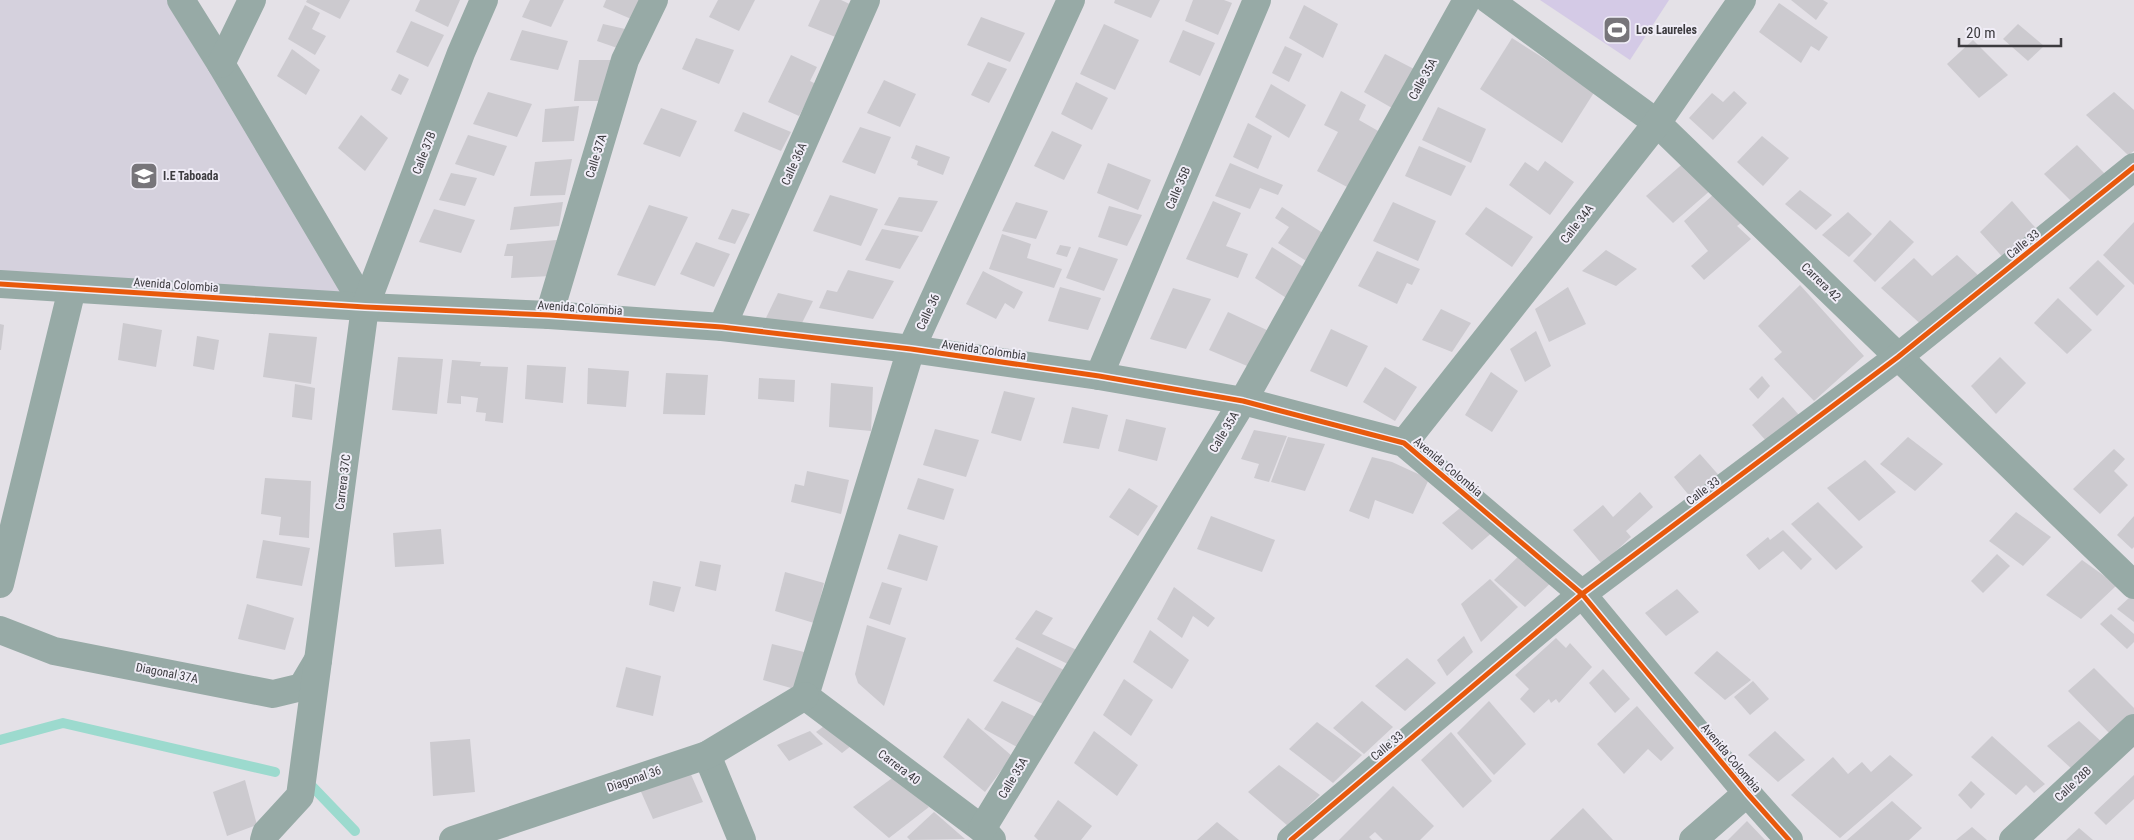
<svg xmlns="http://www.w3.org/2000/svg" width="2134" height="840" viewBox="0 0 2134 840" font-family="'Roboto Condensed',sans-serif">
<rect width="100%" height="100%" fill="#e4e1e7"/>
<path fill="#d5d1dd" d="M0,0H185L365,307L0,288Z"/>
<path fill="#d4cae6" d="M1540,0H1669L1630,60Z"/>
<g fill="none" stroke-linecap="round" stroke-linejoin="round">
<g stroke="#9cdace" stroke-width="10">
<path d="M0,740L63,723L275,772"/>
<path d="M305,779L355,831"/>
</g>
</g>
<g fill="#cccacf">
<path d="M307,0H350L340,19L306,2Z"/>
<path d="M420,0H460L448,27L415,11Z"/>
<path d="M530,0H564L551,27L522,17Z"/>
<path d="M606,0H643L636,21L603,7Z"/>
<path d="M718,0H755L739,31L709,17Z"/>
<path d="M820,0H841L854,6L838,38L808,26Z"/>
<path d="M1115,0H1160L1151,18L1114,3Z"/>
<path d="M1193,0H1224L1232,3L1218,35L1185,21Z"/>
<path d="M1791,0H1823L1828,3L1816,20Z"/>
<path d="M1779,3L1828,37L1819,51L1811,46L1801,63L1759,32Z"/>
<path d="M305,5L320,13L312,29L326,36L315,55L288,39Z"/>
<path d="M1304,5L1338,24L1323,58L1289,38Z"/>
<path d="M981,17L1025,33L1010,62L967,45Z"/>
<path d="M411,21L444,35L428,67L396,52Z"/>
<path d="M603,24L634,31L626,51L597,41Z"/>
<path d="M1104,24L1139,40L1115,90L1080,74Z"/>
<path d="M2018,24L2044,46L2028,61L2003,39Z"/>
<path d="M522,30L568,41L558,70L510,60Z"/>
<path d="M1183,30L1215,43L1200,76L1169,62Z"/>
<path d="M696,38L734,50L719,84L682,69Z"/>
<path d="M1512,38L1595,91L1562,143L1480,89Z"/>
<path d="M1973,40L2008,75L1979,98L1947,64Z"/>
<path d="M1285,46L1302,54L1289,82L1272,73Z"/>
<path d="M292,49L320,70L306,95L277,76Z"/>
<path d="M1385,54L1414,69L1392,108L1364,92Z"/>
<path d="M791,55L817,67L810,81L816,84L799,116L768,102Z"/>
<path d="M579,60H611L602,101H574Z"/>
<path d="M988,62L1007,69L989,103L971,95Z"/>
<path d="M399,74L409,79L401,95L391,90Z"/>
<path d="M884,80L916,94L900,127L867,113Z"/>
<path d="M1076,82L1108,98L1092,130L1061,114Z"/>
<path d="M1271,84L1306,105L1289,138L1255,117Z"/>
<path d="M1341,91L1366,105L1359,120L1380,132L1349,188L1317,171L1338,132L1324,125Z"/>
<path d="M1734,91L1747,103L1713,140L1689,118L1712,93L1723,102Z"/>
<path d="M488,92L532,104L517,137L473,124Z"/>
<path d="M2114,92L2134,110V151L2128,155L2086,115Z"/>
<path d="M579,106L574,141L542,142L545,109Z"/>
<path d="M1438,107L1486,129L1471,163L1422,140Z"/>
<path d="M661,108L697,121L680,157L643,144Z"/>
<path d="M743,112L791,132L781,151L734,131Z"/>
<path d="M361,115L388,138L365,171L338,148Z"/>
<path d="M1248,123L1272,136L1258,169L1233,157Z"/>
<path d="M860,127L891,137L875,174L842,162Z"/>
<path d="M1052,131L1082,145L1064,180L1034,166Z"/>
<path d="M468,135L507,146L494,176L455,164Z"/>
<path d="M1762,136L1789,158L1763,186L1737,162Z"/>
<path d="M916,145L950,157L943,175L917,165L918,161L911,158Z"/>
<path d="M2077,145L2105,174L2073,203L2044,174Z"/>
<path d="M1419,146L1466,166L1451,196L1405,176Z"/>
<path d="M572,159L565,195L530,196L535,162Z"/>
<path d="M1687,160L1712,189L1673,223L1646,196Z"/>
<path d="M1545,161L1574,182L1550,215L1509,185L1525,162L1538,171Z"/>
<path d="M1108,163L1151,180L1138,210L1097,193Z"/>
<path d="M1230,163L1283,185L1278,195L1260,188L1250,209L1215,196Z"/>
<path d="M451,173L477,178L465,206L439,200Z"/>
<path d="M1800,190L1832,215L1816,230L1785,204Z"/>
<path d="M1714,194L1741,223L1737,226L1751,239L1704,280L1691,266L1708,251L1684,221Z"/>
<path d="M830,195L878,209L861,246L813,231Z"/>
<path d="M899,197L938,201L922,232L884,225Z"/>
<path d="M1213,201L1241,213L1226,246L1248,254L1238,278L1186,259Z"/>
<path d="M2012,201L2040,233L2007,262L1980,232Z"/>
<path d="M563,202L559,226L510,230L514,207Z"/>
<path d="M1016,202L1048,211L1036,239L1002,231Z"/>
<path d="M1393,202L1436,221L1418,261L1373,241Z"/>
<path d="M649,205L688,217L655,286L617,275Z"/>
<path d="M1109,206L1142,215L1127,246L1098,237Z"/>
<path d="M1282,207L1326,235L1311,264L1278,243L1289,227L1275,218Z"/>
<path d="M1486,207L1533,237L1512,267L1465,234Z"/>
<path d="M434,209L475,220L461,253L419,242Z"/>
<path d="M732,209L750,214L735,244L718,239Z"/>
<path d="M1848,212L1872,234L1849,257L1822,235Z"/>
<path d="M1890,220L1914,242L1875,282L1853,261Z"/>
<path d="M2134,222V285L2103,255Z"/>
<path d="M882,229L919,236L900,269L865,260Z"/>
<path d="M1002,234L1031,244L1027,258L1062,269L1054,288L989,269Z"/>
<path d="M557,240L551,276L511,278L513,256H504L507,244Z"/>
<path d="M696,242L730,254L714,287L680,274Z"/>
<path d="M1060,245L1071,247L1067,257L1056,254Z"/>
<path d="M1079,247L1118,259L1104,291L1066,278Z"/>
<path d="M1272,247L1308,270L1291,301L1255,278Z"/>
<path d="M1606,250L1637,269L1616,286L1582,271Z"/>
<path d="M1377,251L1420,269L1412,285L1407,283L1397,304L1358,286Z"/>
<path d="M1957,255L1981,278L1925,328L1881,288L1914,258L1932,276Z"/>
<path d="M2098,260L2125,286L2097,316L2069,288Z"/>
<path d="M848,270L894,281L873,319L819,308L827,290L837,292Z"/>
<path d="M983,271L1023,292L1014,309L1005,303L996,319L966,304Z"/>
<path d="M1800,285L1864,356L1814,401L1774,359L1782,352L1758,326Z"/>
<path d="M1060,287L1101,298L1088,330L1048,321Z"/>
<path d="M1568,287L1586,324L1549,342L1535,309Z"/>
<path d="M1173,288L1211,299L1186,349L1150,339Z"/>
<path d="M778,293L813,301L799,329L764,322Z"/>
<path d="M2058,298L2092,330L2067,354L2034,323Z"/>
<path d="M1441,309L1471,323L1452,352L1422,340Z"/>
<path d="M1228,312L1269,331L1252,368L1209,350Z"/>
<path d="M123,323L162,330L156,367L118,360Z"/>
<path d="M0,324L4,325L1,350H0Z"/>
<path d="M1331,329L1368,346L1347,387L1310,371Z"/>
<path d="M1536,331L1551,366L1525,382L1510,349Z"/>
<path d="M269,333L317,337L311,384L263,377Z"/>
<path d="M197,336L219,340L214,370L193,366Z"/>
<path d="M398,357L443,359L437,414L392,410Z"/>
<path d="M2000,357L2026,383L1996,414L1971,386Z"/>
<path d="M452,360L481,362L480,366L508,367L503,423L485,421L486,413L476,412L478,398L461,396V404L447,403Z"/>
<path d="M527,365L566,367L563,403L525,399Z"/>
<path d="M1385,367L1417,387L1395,421L1363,402Z"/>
<path d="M588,368L629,371L626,407L587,404Z"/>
<path d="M1491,372L1518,391L1492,432L1465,415Z"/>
<path d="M666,373L708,375L705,415L663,414Z"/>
<path d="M1762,376L1770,386L1758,399L1749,389Z"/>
<path d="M759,378L795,380L794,402L758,399Z"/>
<path d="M831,383L873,387L871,431L829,427Z"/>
<path d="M295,384L315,388L312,420L292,417Z"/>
<path d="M1004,391L1035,398L1021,441L991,433Z"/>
<path d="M1783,397L1799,415L1767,442L1752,425Z"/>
<path d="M1072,407L1108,415L1099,449L1063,443Z"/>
<path d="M1126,419L1166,428L1157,461L1118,451Z"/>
<path d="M935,429L979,440L966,477L923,465Z"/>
<path d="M1254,430L1287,436L1269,482L1254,478L1259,464L1241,459Z"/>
<path d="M1288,437L1325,444L1305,491L1271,482Z"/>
<path d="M1908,437L1943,464L1915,491L1880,464Z"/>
<path d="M2114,449L2125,459L2114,471L2128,485L2100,514L2073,489Z"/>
<path d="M1700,454L1723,480L1696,504L1674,477Z"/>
<path d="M1372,457L1392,462L1429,479L1413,514L1375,500L1369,519L1349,511Z"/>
<path d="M1865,460L1896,492L1859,521L1827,488Z"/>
<path d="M807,471L849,480L841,514L791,502L795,484L804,486Z"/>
<path d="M265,478L311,481L309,538L279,535L281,517L261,514Z"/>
<path d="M918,478L954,489L944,520L907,509Z"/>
<path d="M1129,488L1158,506L1138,536L1109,517Z"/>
<path d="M1640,492L1653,507L1626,531L1631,537L1602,564L1573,530L1603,505L1613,517Z"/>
<path d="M1818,502L1863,547L1836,570L1791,524Z"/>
<path d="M1465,504L1495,530L1472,550L1442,523Z"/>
<path d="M2016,512L2051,537L2023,566L1989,541Z"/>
<path d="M1211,516L1275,540L1262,572L1197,549Z"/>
<path d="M2134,516V547L2132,549L2117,535Z"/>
<path d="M441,529L444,564L395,567L393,533Z"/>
<path d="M1783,530L1812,559L1801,570L1783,551L1759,570L1746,555L1768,537L1770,540Z"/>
<path d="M899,534L938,546L927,581L887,569Z"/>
<path d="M263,540L310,548L302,586L256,578Z"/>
<path d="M1522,553L1554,580L1525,607L1494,580Z"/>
<path d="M1997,554L2010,566L1983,593L1971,581Z"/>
<path d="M2082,560L2117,585L2081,619L2046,595Z"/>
<path d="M700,561L721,565L716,591L695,586Z"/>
<path d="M785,572L824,583L814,623L775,611Z"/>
<path d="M1490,579L1518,607L1481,642L1461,604Z"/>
<path d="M653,581L681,587L674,612L649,605Z"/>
<path d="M882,582L902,588L890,625L869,618Z"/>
<path d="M1174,587L1215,618L1208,627L1193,616L1182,638L1157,619Z"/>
<path d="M1677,589L1699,612L1666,636L1645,613Z"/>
<path d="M2131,596L2134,598V622L2117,609Z"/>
<path d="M247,604L294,618L285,650L238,639Z"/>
<path d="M1036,610L1053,618L1042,634L1079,651L1070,665L1015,639Z"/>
<path d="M2111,614L2134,634V642L2127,649L2100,624Z"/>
<path d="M867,625L906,638L884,706L858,683L855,674Z"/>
<path d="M1150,630L1189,660L1172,689L1133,662Z"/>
<path d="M1464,636L1473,652L1447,676L1437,660Z"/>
<path d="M1556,638L1566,648L1570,643L1592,667L1559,703L1556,699L1551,703L1549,699L1534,713L1520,699L1529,689L1515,675Z"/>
<path d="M772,644L808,653L798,690L763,680Z"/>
<path d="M1017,647L1066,671L1045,705L993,681Z"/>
<path d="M1717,651L1751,680L1725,700L1694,673Z"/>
<path d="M1407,658L1436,683L1405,711L1375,686Z"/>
<path d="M626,667L661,676L653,716L616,707Z"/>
<path d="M2094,668L2134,708V718L2113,737L2068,691Z"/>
<path d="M1603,669L1630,699L1615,713L1589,683Z"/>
<path d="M1124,679L1153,700L1131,736L1103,715Z"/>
<path d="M1753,681L1769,699L1750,715L1734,697Z"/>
<path d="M1002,701L1036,717L1017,747L984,729Z"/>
<path d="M1362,701L1393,727L1364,754L1333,728Z"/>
<path d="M1489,701L1526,744L1494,775L1457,733Z"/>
<path d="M1637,706L1674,748L1661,761L1648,749L1624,774L1597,744Z"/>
<path d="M968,718L1012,756L985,792L943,757Z"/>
<path d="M831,721L856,742L842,753L816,732Z"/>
<path d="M2079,721L2104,744L2074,771L2047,746Z"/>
<path d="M1317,722L1362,755L1333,783L1289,749Z"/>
<path d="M810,731L823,744L789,761L777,745Z"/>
<path d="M1094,731L1138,765L1117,796L1074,763Z"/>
<path d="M1775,731L1805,760L1778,782L1748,755Z"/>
<path d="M1451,732L1492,781L1463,808L1421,760Z"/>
<path d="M1992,736L2045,784L2034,793L2026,785L2016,795L1971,757Z"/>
<path d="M470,739L475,792L433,796L430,742Z"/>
<path d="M1890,755L1913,775L1840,838L1791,795L1833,757L1848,774L1862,762L1871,772Z"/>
<path d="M1279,765L1320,795L1288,826L1248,792Z"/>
<path d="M689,770L703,802L653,819L638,785Z"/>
<path d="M2134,775V799L2106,825L2094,813Z"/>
<path d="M895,776L929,807L889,838L853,807Z"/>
<path d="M245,780L257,825L227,836L213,792Z"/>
<path d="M1971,781L1985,794L1971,809L1958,795Z"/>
<path d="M1393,786L1434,826L1420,840H1383L1375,832L1369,837L1372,840H1339Z"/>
<path d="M1058,800L1092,826L1081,840H1038L1034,836Z"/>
<path d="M1892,801L1922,828L1909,840H1847Z"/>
<path d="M1583,808L1613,840H1550Z"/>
<path d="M934,812L965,839L910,840L907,837Z"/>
<path d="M1747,821L1765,840H1728Z"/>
<path d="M1217,822L1239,840H1197Z"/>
<path d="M1972,827L1987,840H1956Z"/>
<path d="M2079,828L2093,840H2066Z"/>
</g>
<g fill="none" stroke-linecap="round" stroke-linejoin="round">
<g stroke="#97aaa6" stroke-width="28">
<path d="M181,0L221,64L365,307"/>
<path d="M1489,0L1657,123L2134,585"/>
<path d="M221,64L252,0"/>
<path d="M0,284L365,307L549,315L722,327L911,349L1099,376L1243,401L1404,443L1582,594L1747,793L1789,840"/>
<path d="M549,315L625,60L654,0"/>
<path d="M722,327L866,0"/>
<path d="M1099,376L1257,0"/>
<path d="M1404,443L1657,123L1742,0"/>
<path d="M0,584L72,289"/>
<path d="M0,630L54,651L273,694L302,687L318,660"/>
<path d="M805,696L911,349L1071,0"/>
<path d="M805,696L982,829L992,840"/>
<path d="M707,755L742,840"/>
<path d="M982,829L1243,401L1467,0"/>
<path d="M264,840L266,833L300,796L365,307L461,53L484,0"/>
<path d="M453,840L707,755L805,696"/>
<path d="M1291,840L1582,594L1898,357L2134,167"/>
<path d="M1693,840L1747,793"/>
<path d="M2013,840L2134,728"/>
</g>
<defs>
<g id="cycleway">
<path d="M0,284L365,307L549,315L722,327L911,349L1099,376L1243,401L1404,443L1582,594L1747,793L1789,840"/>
<path d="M1291,840L1582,594L1898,357L2134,167"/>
</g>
</defs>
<use href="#cycleway" stroke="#f0edf7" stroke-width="8"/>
<use href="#cycleway" stroke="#e8590c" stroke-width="5"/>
</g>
<defs>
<symbol id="stadium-square" viewBox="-11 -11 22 22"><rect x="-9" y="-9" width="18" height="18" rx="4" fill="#77757a" stroke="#f0edf7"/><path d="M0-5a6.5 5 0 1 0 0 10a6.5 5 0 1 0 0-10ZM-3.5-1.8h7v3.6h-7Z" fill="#fff"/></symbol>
<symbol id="school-square" viewBox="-11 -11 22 22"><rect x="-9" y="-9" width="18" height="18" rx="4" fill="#77757a" stroke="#f0edf7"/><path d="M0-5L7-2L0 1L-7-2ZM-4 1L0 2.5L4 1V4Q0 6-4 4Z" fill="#fff"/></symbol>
</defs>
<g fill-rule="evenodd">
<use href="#stadium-square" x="1601" y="14" width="32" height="32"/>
<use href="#school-square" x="128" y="160" width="32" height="32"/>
</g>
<g text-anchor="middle" stroke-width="4" stroke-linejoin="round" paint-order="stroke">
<g font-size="12" font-weight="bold" fill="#3c3b3f" stroke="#f0edf7" text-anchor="start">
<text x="1636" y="34">Los Laureles</text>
<text x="163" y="180">I.E Taboada</text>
</g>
<g font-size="12" fill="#3c3b3f" stroke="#f0edf7">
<text transform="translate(1423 79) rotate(-61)" y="4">Calle 35A</text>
<text transform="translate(424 153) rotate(-69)" y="4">Calle 37B</text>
<text transform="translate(596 156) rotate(-73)" y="4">Calle 37A</text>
<text transform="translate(794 164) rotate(-66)" y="4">Calle 36A</text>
<text transform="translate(1178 188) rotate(-67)" y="4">Calle 35B</text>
<text transform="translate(1577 224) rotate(-52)" y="4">Calle 34A</text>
<text transform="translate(2023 244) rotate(-39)" y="4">Calle 33</text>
<text transform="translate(1821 282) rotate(44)" y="4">Carrera 42</text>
<text transform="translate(176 285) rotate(4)" y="4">Avenida Colombia</text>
<text transform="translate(580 308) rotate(4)" y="4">Avenida Colombia</text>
<text transform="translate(928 312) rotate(-65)" y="4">Calle 36</text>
<text transform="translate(984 350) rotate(8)" y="4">Avenida Colombia</text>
<text transform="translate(1224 432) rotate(-59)" y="4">Calle 35A</text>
<text transform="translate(1448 467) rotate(40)" y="4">Avenida Colombia</text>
<text transform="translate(343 482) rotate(-83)" y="4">Carrera 37C</text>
<text transform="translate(1703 491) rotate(-37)" y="4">Calle 33</text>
<text transform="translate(167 673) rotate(11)" y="4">Diagonal 37A</text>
<text transform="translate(1387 746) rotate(-40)" y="4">Calle 33</text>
<text transform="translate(1731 758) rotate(50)" y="4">Avenida Colombia</text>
<text transform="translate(899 767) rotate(37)" y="4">Carrera 40</text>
<text transform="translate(1013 778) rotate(-59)" y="4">Calle 35A</text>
<text transform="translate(634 779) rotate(-19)" y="4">Diagonal 36</text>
<text transform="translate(2073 784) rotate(-43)" y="4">Calle 28B</text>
</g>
</g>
<path d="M1959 38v8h102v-8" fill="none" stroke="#3c3b3f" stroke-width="2.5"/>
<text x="1966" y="38" font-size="15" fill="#3c3b3f" stroke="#f0edf7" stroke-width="4" paint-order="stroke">20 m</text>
</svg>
